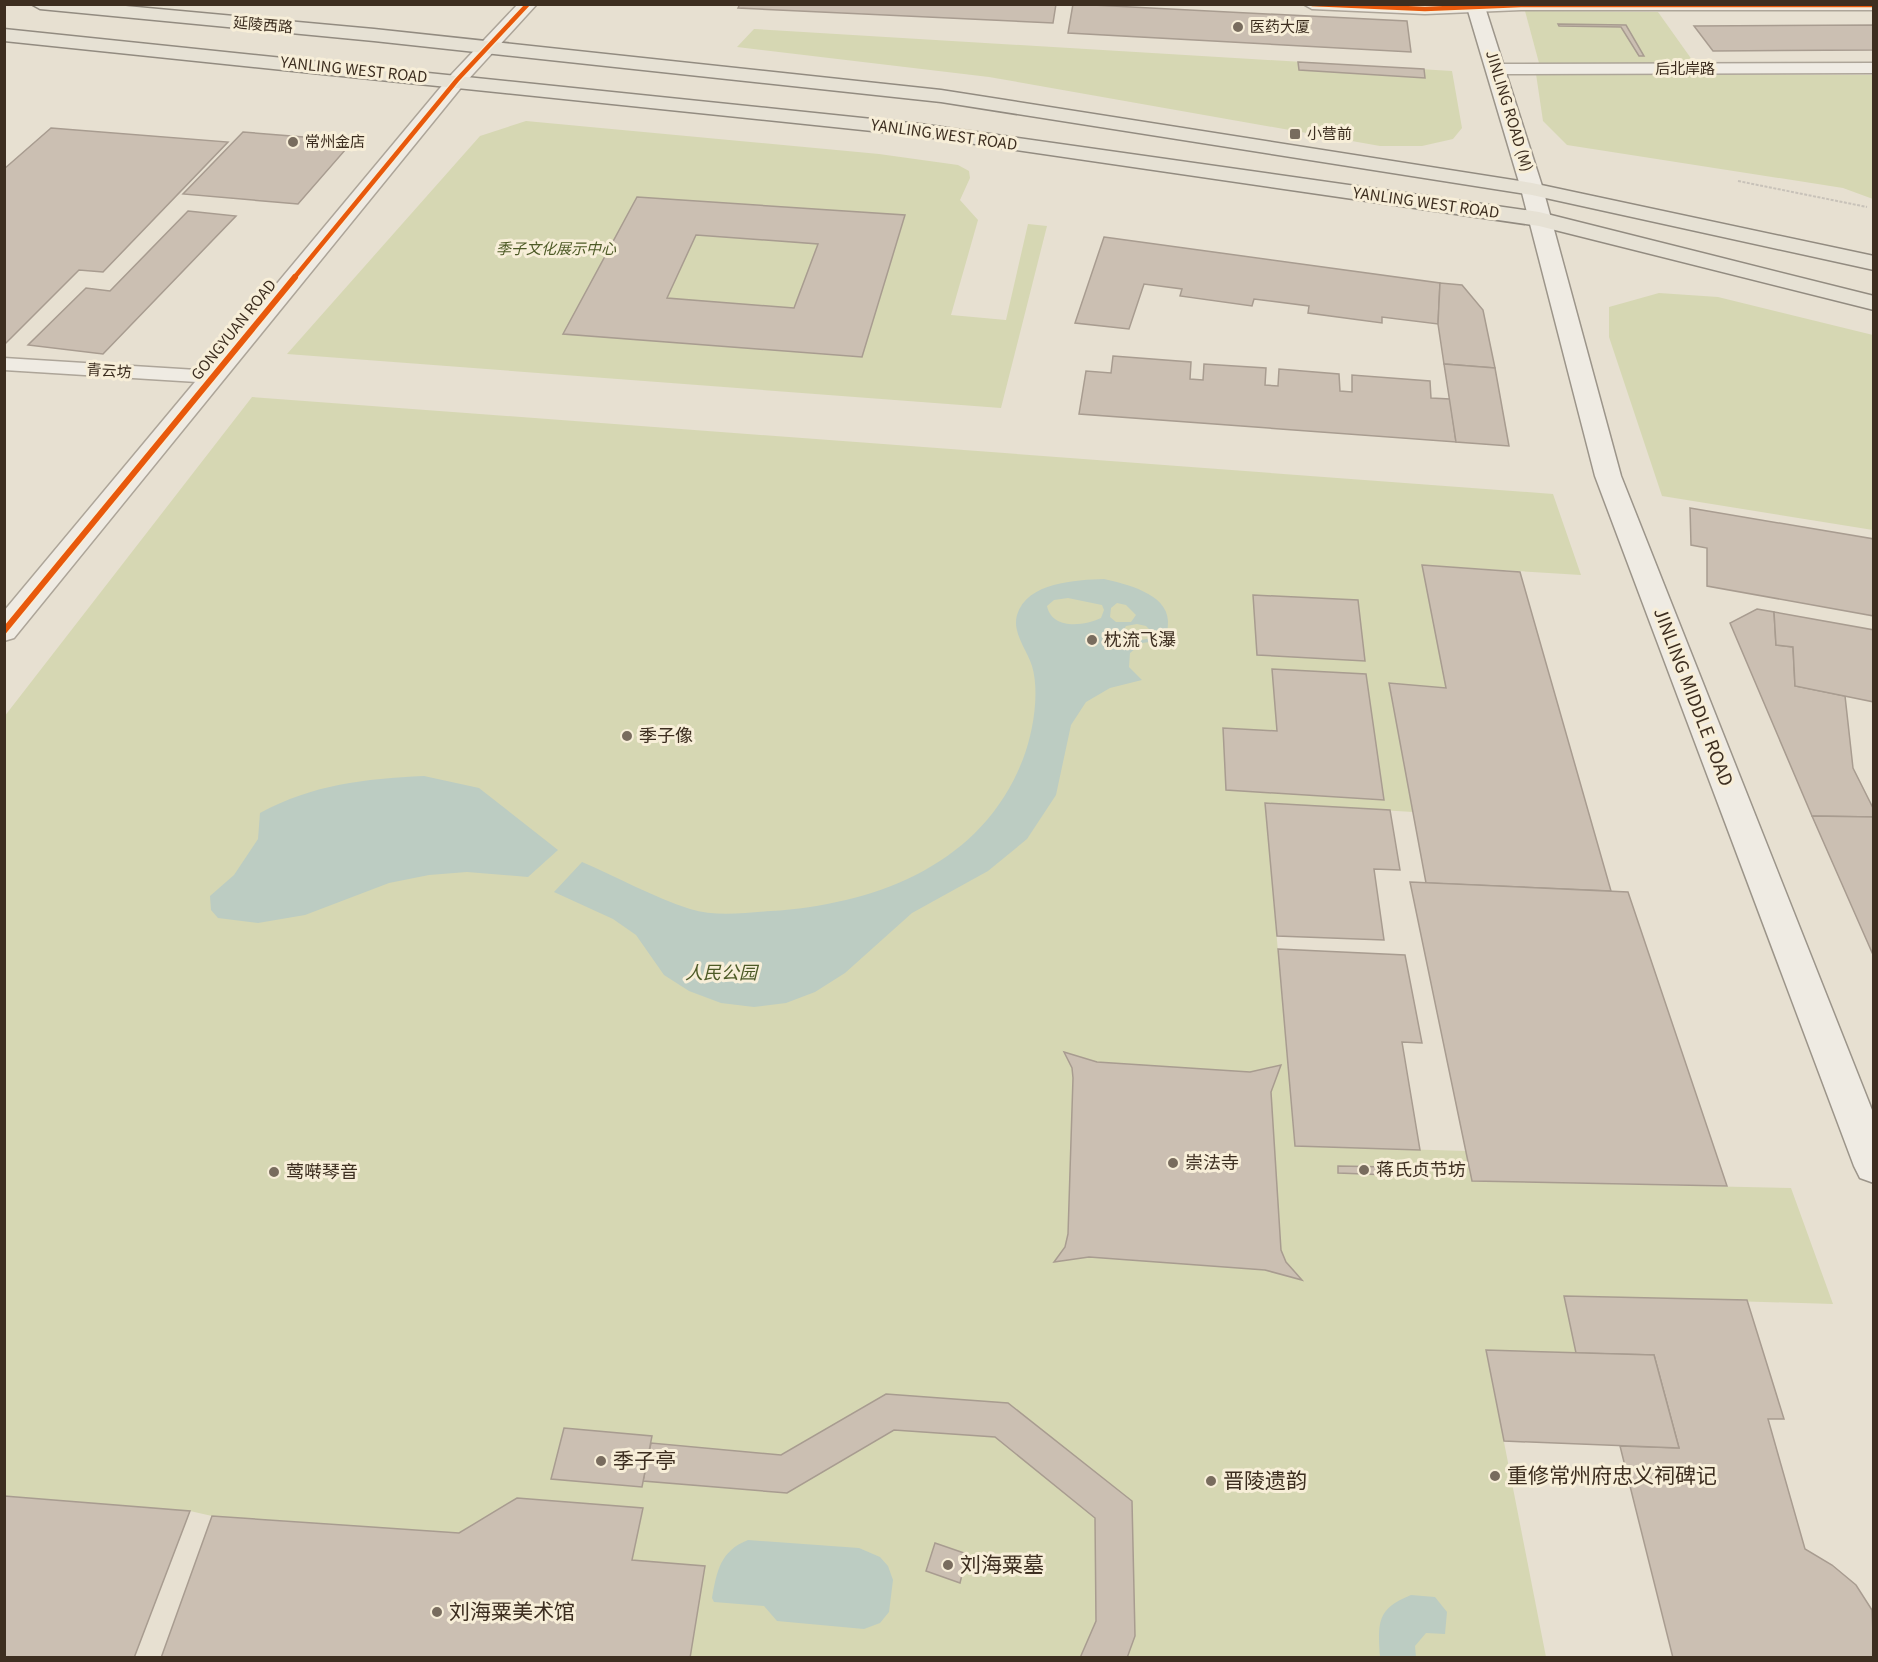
<svg xmlns="http://www.w3.org/2000/svg" width="1878" height="1662" viewBox="0 0 1878 1662" font-family="Georgia,'Noto Sans SC',serif">
<rect width="100%" height="100%" fill="#e7e0d1"/>
<g fill="#d6d7b3">
<path d="M1525,11L1658,12L1695,64L1539,63Z"/>
<path d="M754,29L1452,71L1462,128L1453,139L1422,146H1380L989,77L737,47Z"/>
<path d="M1536,74L1873,75V199L1843,188L1567,145L1543,121Z"/>
<path d="M526,121L879,154L958,165L969,171L970,178L960,200L978,220L951,315L1006,320L1028,224L1047,226L1001,408L287,354L480,136Z"/>
<path d="M1659,293L1718,297L1873,335V530L1662,496L1609,337V307Z"/>
<path d="M252,397L1553,494L1581,575L1422,565L1446,688L1389,684L1413,812L1265,803L1295,1146L1467,1151L1472,1181L1791,1188L1833,1304L1565,1296L1576,1353L1486,1350L1546,1657H690L632,1560L642,1508L517,1498L459,1533L212,1516L190,1511L5,1496L4,717Z"/>
</g>
<g fill="#bcccc2" fill-rule="evenodd">
<path d="M1104,579C1125,584 1167,593 1168,621C1168,627 1167,634 1166,640L1142,643L1130,653L1129,667L1142,680L1110,688L1086,702L1071,725L1056,795L1027,839L988,871L912,913L845,973L815,992L786,1003L754,1007L721,1003L689,991L664,975L636,935L613,919L554,892L582,862C617,877 653,897 690,909C715,917 745,913 771,911C876,904 982,865 1023,759C1033,733 1040,693 1032,666C1027,650 1012,633 1017,615C1027,582 1076,580 1104,579ZM1068,598L1102,605L1104,610L1101,618C1084,626 1052,630 1047,606L1054,600ZM1117,603L1126,605L1136,615L1131,622H1116L1110,617L1111,608ZM1137,624L1146,626L1152,632L1150,638C1139,642 1131,639 1123,631L1126,626Z"/>
<path d="M424,776L479,788L558,850L528,877L467,872L429,875L389,883L305,915L258,923L218,918L211,910L210,896L234,875L258,839L260,813C314,784 364,779 424,776Z"/>
<path d="M748,1540L859,1548L880,1557L888,1566L893,1580L889,1612L880,1623L864,1629L777,1621L764,1606L714,1602L712,1598C717,1571 720,1551 748,1540Z"/>
<path d="M1411,1595L1435,1597L1447,1612L1445,1634L1426,1633L1415,1646L1416,1657H1380C1378,1623 1376,1609 1411,1595Z"/>
</g>
<g fill="#cbbfb2" stroke="#a89c90" stroke-width="1.5" fill-rule="evenodd">
<path d="M740,4H1056L1053,23L738,8Z"/>
<path d="M1073,4L1407,21L1411,52L1068,33Z"/>
<path d="M1558,24L1626,25L1644,56H1639L1621,27L1559,26Z"/>
<path d="M1874,25V50L1713,51L1694,26Z"/>
<path d="M1298,62L1424,69L1425,78L1299,70Z"/>
<path d="M51,128L228,142L103,272L79,270L4,345V169Z"/>
<path d="M243,132L353,141L298,204L183,194Z"/>
<path d="M637,197L905,215L862,357L563,334ZM696,235L818,244L794,308L667,298Z"/>
<path d="M188,211L236,216L103,354L28,345L86,288L110,291Z"/>
<path d="M1104,237L1440,283L1438,324L1382,317V323L1308,313L1309,306L1254,299L1252,306L1180,296L1182,289L1144,284L1129,329L1075,323Z"/>
<path d="M1440,283L1462,285L1483,310L1495,368L1444,364L1438,324Z"/>
<path d="M1113,356L1191,362L1190,379L1203,380L1204,364L1266,368L1265,385L1278,386L1279,369L1339,374L1340,391L1352,392V375L1430,381L1431,398L1450,399L1456,442L1079,414L1086,371L1111,373Z"/>
<path d="M1444,364L1495,368L1509,446L1456,442Z"/>
<path d="M1690,508L1874,539V616L1707,586V548L1691,545Z"/>
<path d="M1422,565L1520,572L1611,891L1426,883L1389,683L1446,688Z"/>
<path d="M1253,595L1358,600L1365,661L1257,655Z"/>
<path d="M1757,609L1774,612L1776,645L1793,647L1795,686L1845,696L1853,768L1874,810V817L1812,816L1730,623Z"/>
<path d="M1774,612L1874,630V702L1795,686L1793,647L1776,645Z"/>
<path d="M1272,669L1366,674L1384,800L1226,790L1223,728L1277,731Z"/>
<path d="M1265,803L1390,810L1400,870L1374,869L1384,940L1277,936Z"/>
<path d="M1812,816L1874,817V957Z"/>
<path d="M1410,882L1628,892L1727,1186L1472,1181Z"/>
<path d="M1278,949L1405,955L1422,1043L1402,1042L1420,1150L1295,1146Z"/>
<path d="M1064,1052L1097,1062L1250,1072L1281,1065L1271,1092L1281,1250L1286,1262L1302,1280L1265,1270L1089,1257L1054,1262L1065,1247L1068,1234L1073,1078L1072,1068Z"/>
<path d="M1338,1166L1389,1167L1390,1175L1338,1173Z"/>
<path d="M1564,1296L1747,1300L1784,1419H1768L1805,1549L1832,1565L1856,1585L1872,1610L1874,1658H1673L1620,1446L1679,1448L1654,1355L1576,1353Z"/>
<path d="M1486,1350L1654,1355L1679,1448L1504,1441Z"/>
<path d="M886,1394L1008,1403L1132,1501L1135,1636L1127,1658H1080L1096,1621L1095,1518L995,1437L894,1430L787,1493L643,1481L651,1443L781,1455Z"/>
<path d="M564,1428L652,1436L642,1487L551,1479Z"/>
<path d="M4,1496L190,1511L134,1658H4Z"/>
<path d="M517,1498L643,1508L632,1560L705,1566L690,1658H161L212,1516L459,1533Z"/>
<path d="M935,1543L967,1554L960,1583L926,1571Z"/>
</g>
<g fill="none" stroke-linecap="round" stroke-linejoin="round">
<defs>
<g id="service">
<path d="M1874,63V73L1497,74L1489,69L1497,64Z"/>
<path d="M4,358L213,371L220,373L223,377L220,381L213,383L4,370Z"/>
</g>
<path id="minor" d="M1303,4H1874V10H1521L1425,14L1312,9Z"/>
<path id="tertiary" d="M518,4H537L464,84L14,638L4,641V611L450,76Z"/>
<path id="secondary" d="M1466,4H1484L1543,189L1621,476L1874,1115V1183L1860,1178L1854,1166L1595,476L1521,189Z"/>
<g id="primary">
<path d="M31,4H104L374,29L941,90L1532,183L1874,256V270L1532,195L941,102L374,41L40,9Z"/>
<path d="M4,29L920,124L1539,212L1874,296V310L1539,226L920,136L4,41Z"/>
</g>
</defs>
<use href="#service" stroke="#ada599" stroke-width="3"/>
<use href="#minor" stroke="#ada599" stroke-width="3"/>
<use href="#tertiary" stroke="#ada599" stroke-width="3"/>
<use href="#secondary" stroke="#9c958a" stroke-width="3"/>
<use href="#primary" stroke="#928b80" stroke-width="3"/>
<path stroke="#c8c2b9" stroke-width="2" stroke-dasharray="3 1.5" stroke-linecap="butt" d="M1738,181L1867,207"/>
<use href="#service" fill="#efebe3" fill-rule="evenodd"/>
<use href="#minor" fill="#efebe3" fill-rule="evenodd"/>
<use href="#tertiary" fill="#efebe3" fill-rule="evenodd"/>
<use href="#secondary" fill="#efebe3" fill-rule="evenodd"/>
<use href="#primary" fill="#e6e1d4" fill-rule="evenodd"/>
<defs>
<g id="cycleway-far1">
<path d="M1312,4L1425,9L1521,5H1874"/>
<path d="M294,278L457,80L528,4"/>
</g>
<path id="cycleway" d="M4,631L295,277"/>
</defs>
<use href="#cycleway-far1" stroke="#f7eed8" stroke-width="7"/>
<use href="#cycleway" stroke="#f7eed8" stroke-width="9"/>
<use href="#cycleway-far1" stroke="#e8590c" stroke-width="4.5"/>
<use href="#cycleway" stroke="#e8590c" stroke-width="6"/>
</g>
<g fill="#786c5e" stroke="#f7eed8" stroke-width="2">
<circle cx="1238" cy="27" r="6"/>
<rect x="1289" y="128" width="12" height="12" rx="3"/>
<circle cx="293" cy="142" r="6"/>
<circle cx="1092" cy="640" r="6"/>
<circle cx="627" cy="736" r="6"/>
<circle cx="1173" cy="1163" r="6"/>
<circle cx="1364" cy="1170" r="6"/>
<circle cx="274" cy="1172" r="6"/>
<circle cx="601" cy="1461" r="6"/>
<circle cx="1495" cy="1476" r="6"/>
<circle cx="1211" cy="1481" r="6"/>
<circle cx="948" cy="1565" r="6"/>
<circle cx="437" cy="1612" r="6"/>
</g>
<g text-anchor="middle" stroke-width="6" stroke-linejoin="round" paint-order="stroke">
<g font-size="15" fill="#3d2e20" stroke="#f7eed8">
<text transform="translate(263 25) rotate(5)" y="5">延陵西路</text>
<text x="1685" y="74">后北岸路</text>
<text transform="translate(354 70) rotate(6)" y="5">YANLING WEST ROAD</text>
<text transform="translate(1509 111) rotate(73)" y="5">JINLING ROAD (M)</text>
<text transform="translate(944 135) rotate(8)" y="5">YANLING WEST ROAD</text>
<text transform="translate(1426 203) rotate(8)" y="5">YANLING WEST ROAD</text>
<text transform="translate(234 330) rotate(-51)" y="5">GONGYUAN ROAD</text>
<text transform="translate(109 371) rotate(4)" y="5">青云坊</text>
</g>
<g font-size="15" fill="#3d2e20" stroke="#f7eed8" text-anchor="start">
<text x="1250" y="32">医药大厦</text>
<text x="1307" y="139">小营前</text>
<text x="305" y="147">常州金店</text>
</g>
<g font-size="15" font-style="italic" fill="#4d5a26" stroke="#f7eed8">
<text x="556" y="254">季子文化展示中心</text>
</g>
<g font-size="18" fill="#3d2e20" stroke="#f7eed8" text-anchor="start">
<text x="1104" y="646">枕流飞瀑</text>
<text x="639" y="742">季子像</text>
<text x="1185" y="1169">崇法寺</text>
<text x="1376" y="1176">蒋氏贞节坊</text>
<text x="286" y="1178">莺啭琴音</text>
</g>
<g font-size="18" fill="#3d2e20" stroke="#f7eed8">
<text transform="translate(1693 697) rotate(69)" y="6">JINLING MIDDLE ROAD</text>
</g>
<g font-size="18" font-style="italic" fill="#4d5a26" stroke="#f7eed8">
<text x="721" y="979">人民公园</text>
</g>
<g font-size="21" fill="#3d2e20" stroke="#f7eed8" text-anchor="start">
<text x="613" y="1468">季子亭</text>
<text x="1507" y="1483">重修常州府忠义祠碑记</text>
<text x="1223" y="1488">晋陵遗韵</text>
<text x="960" y="1572">刘海粟墓</text>
<text x="449" y="1619">刘海粟美术馆</text>
</g>
</g>
<rect width="1878" height="1662" fill="none" stroke="#3d2e20" stroke-width="12"/>
</svg>
